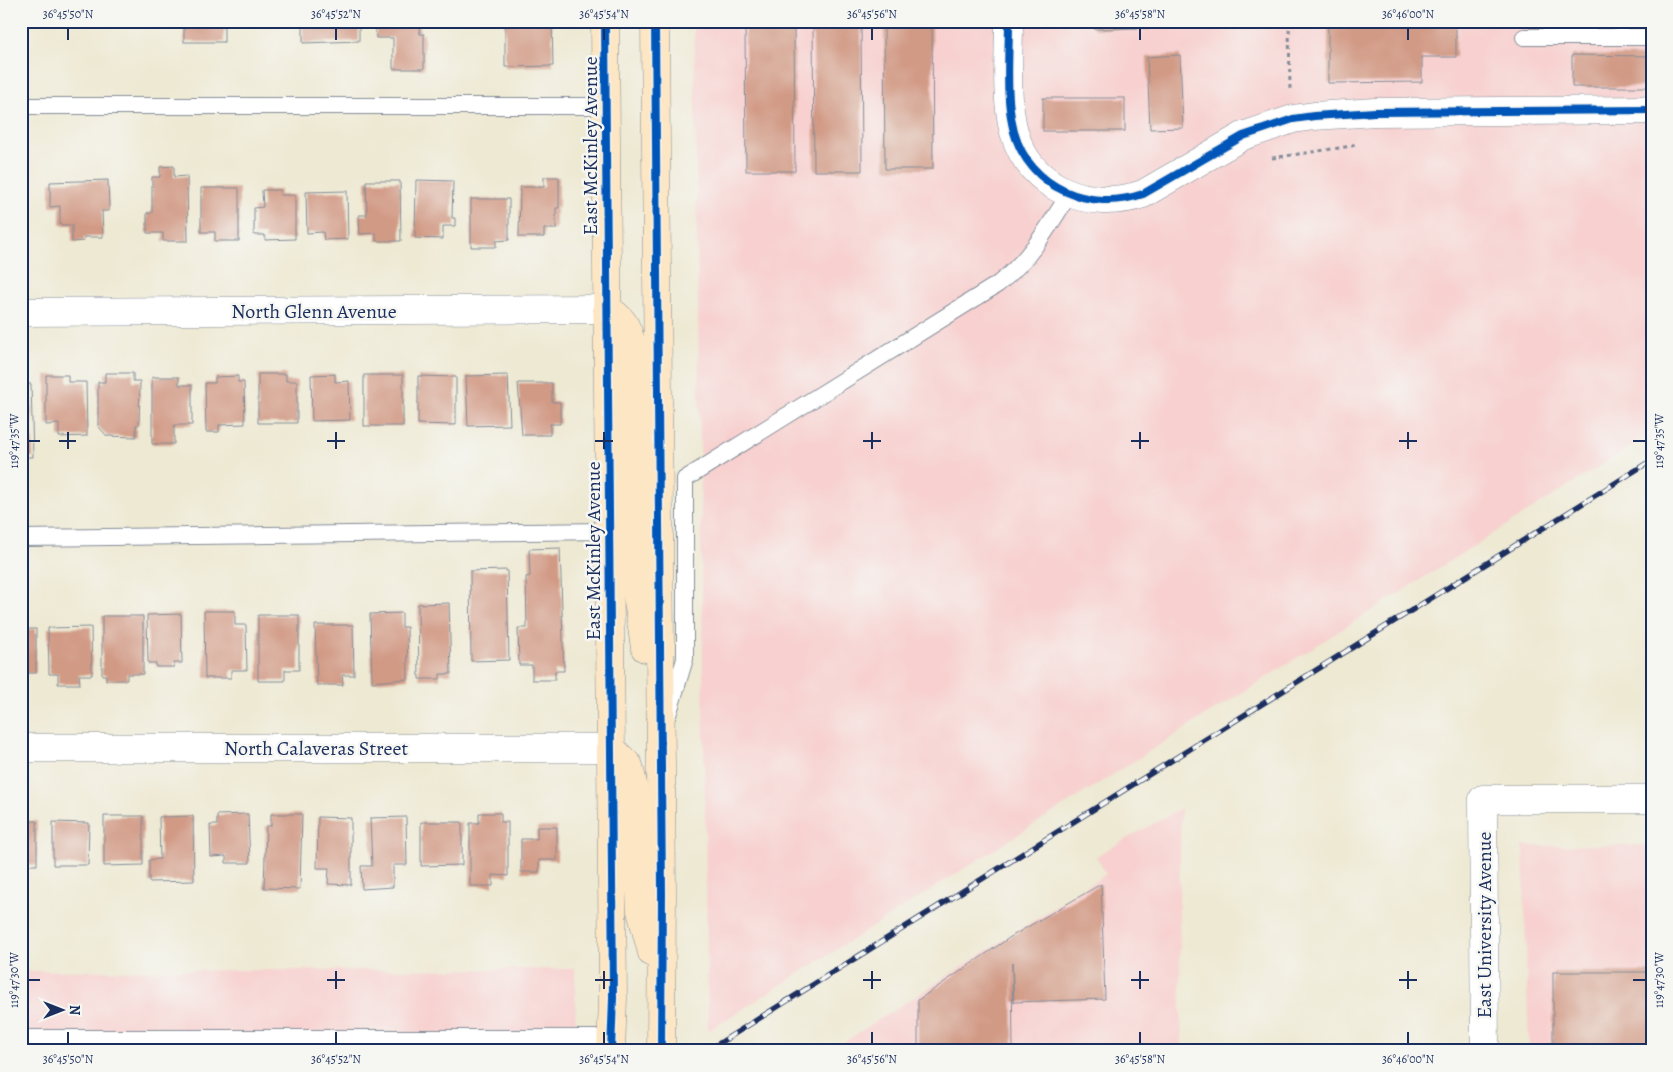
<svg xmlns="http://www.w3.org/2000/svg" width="1673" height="1072" viewBox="0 0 1673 1072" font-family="Alegreya,serif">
<rect width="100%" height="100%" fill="#f6f6f2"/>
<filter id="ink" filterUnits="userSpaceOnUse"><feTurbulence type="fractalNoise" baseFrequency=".02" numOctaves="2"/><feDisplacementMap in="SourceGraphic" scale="10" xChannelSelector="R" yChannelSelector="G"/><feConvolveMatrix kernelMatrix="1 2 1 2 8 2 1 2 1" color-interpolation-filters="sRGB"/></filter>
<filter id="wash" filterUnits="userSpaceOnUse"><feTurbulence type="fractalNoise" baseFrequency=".0096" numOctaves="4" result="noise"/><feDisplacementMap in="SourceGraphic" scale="20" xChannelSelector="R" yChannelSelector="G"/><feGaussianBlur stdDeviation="1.12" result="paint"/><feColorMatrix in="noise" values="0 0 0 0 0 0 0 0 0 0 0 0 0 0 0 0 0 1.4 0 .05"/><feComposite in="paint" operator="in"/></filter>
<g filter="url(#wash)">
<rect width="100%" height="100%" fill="#eee9d3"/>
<g fill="#f7d0cf">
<path d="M694,21H1652V433L708,1031Z"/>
<path d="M1181,808L1179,912L1182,1051H830L1106,874L1096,856Z"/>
<path d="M1652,845V1051H1529L1523,846Z"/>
<path d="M575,969L576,1049L573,1051H21V971Z"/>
</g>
<g id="blocks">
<g fill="#d19a85">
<rect x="184" y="21" width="40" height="21"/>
<path d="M303,21H359V41L303,43Z"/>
<path d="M375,21H419L420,34H424V69H393V38H376Z"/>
<path d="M505,21H552L553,66L505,67Z"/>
<path d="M745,21H794L795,171H746Z"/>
<path d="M813,21H861L862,171H814Z"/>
<path d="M884,21H932L933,169H885Z"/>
<path d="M1094,21H1158V28L1094,29Z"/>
<path d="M1328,21H1456V57H1422V82L1328,83Z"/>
<path d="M1180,55L1183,128L1150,129L1147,57Z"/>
<path d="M1572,55L1652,56V87H1572Z"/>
<rect x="1043" y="98" width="82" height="33"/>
<path d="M174,166V177L187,176L188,241H163V233H147V213H152V177H160V167Z"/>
<path d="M544,177H559V208H556V229H544V237H519L520,187H544Z"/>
<path d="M21,180H25V195L21,196Z"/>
<path d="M108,180L109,211H102L103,237H84V241L72,242V225H60V206L50,207V182Z"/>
<path d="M416,180L453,181L452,218H455V226H443V239L415,238Z"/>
<path d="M366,181H400L401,241H376V233L360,234L359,215H367Z"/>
<path d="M201,188H239V241H215V232H201Z"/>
<path d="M262,190H280V195H295V239L265,240V235H254V208L263,207Z"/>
<path d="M347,191L348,239L324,240L323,232L307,233L306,192Z"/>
<path d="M471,199H509V240L496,241V247H471Z"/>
<path d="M105,373H133V381H140L139,425H136V437L107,436L98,426V382H105Z"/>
<path d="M258,374H286V381H297V423H258Z"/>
<path d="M335,374V382L349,381L350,420L312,421L311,375Z"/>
<path d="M46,375H68V382H86L87,436L59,437V424L46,425Z"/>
<rect x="364" y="375" width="39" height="51"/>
<path d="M508,375L510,425L468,426L466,376Z"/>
<path d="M238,376V382H244L245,424L219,425V432H206L205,383H215V377Z"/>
<path d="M418,376L456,377V425L418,424Z"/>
<path d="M152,377H179V385H192V425H174V444H152Z"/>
<path d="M518,383H552V402H560V424H550V435H522Z"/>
<path d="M21,384H31L33,457H21Z"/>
<path d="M560,548L564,671H555V680H532V665H519L518,628H527L526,577L530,576L529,549Z"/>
<path d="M507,570L509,660L471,661L470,571Z"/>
<path d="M449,603L451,674H440V679H419L418,604Z"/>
<path d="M204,611H235V625H246L247,670H231V678H205Z"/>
<path d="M402,613V627H407L408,679L372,682L370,614Z"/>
<path d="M181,614L182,663H174V667H156V663H148L147,615Z"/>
<path d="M258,615H299V670H285V681H258Z"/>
<path d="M102,616H143V674H127V680H106V675H102Z"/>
<path d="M315,625H353L354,675H342L343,685H317Z"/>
<path d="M91,627L92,675H79L80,684H58V674H49L48,628Z"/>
<rect x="21" y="629" width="15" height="44"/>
<path d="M479,813H501V822H508V876L493,875V886H470V823H479Z"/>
<path d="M248,814L250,863H226V856L211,857L210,825H217V815Z"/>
<path d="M271,814H302L300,889L264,888L266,826H271Z"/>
<path d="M21,816H23V821H37V865H21Z"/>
<path d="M104,816H143V865L104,866Z"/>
<path d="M193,816L194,881L149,882V860L160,859L159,817Z"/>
<path d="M318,817L351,818V885L328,884L329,868H317Z"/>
<path d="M406,817L407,865H393V887L362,889L361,866H372L370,818Z"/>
<path d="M53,822L89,823L88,865H53Z"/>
<path d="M421,822H462V865L421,866Z"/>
<path d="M537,827H557V860H539V872H521V839H537Z"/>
<path d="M1101,884L1105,999L1014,1002L1012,963L1013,1051H918V1000L1012,936Z"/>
<rect x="1553" y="972" width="99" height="79"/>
</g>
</g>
</g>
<g filter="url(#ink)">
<use href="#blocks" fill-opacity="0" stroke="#848c98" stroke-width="1"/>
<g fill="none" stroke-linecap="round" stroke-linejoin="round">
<defs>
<g id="service">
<path d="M1524,37H1645"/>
<path d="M21,106H606"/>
<path d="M21,538L610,531"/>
<path d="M668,715L685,659V479L998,284C1030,259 1048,228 1069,194"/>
<path d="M21,1038H611"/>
</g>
<g id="minor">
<path d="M1009,21C1009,57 1005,97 1014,132C1030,189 1090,212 1143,194L1243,136L1293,119L1314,116L1375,112L1652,110"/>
<path d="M21,312L607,309"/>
<path d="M21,748H611"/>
<path d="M1485,1051L1483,799H1652"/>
</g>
<g id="secondary">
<path d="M605,21L613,998L611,1051"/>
<path d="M655,21L662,894L661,1051"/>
<path d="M607,309C622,317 627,326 631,342L635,581L645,648"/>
<path d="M611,748L629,766L635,793L641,911L652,953"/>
</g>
</defs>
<use href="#service" stroke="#848c98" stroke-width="18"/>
<use href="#minor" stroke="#848c98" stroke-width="29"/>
<use href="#secondary" stroke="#848c98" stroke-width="29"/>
<g stroke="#848c98" stroke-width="3" stroke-dasharray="4 4" stroke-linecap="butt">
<path d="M1289,21L1290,91"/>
<path d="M1272,158L1352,146L1355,143"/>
</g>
<use href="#service" stroke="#fff" stroke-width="16"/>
<use href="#minor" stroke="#fff" stroke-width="28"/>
<use href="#secondary" stroke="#fce6c4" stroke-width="28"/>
<defs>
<path id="rail" d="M707,1051L1652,460"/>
</defs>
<use href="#rail" stroke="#1b2f5e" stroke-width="5.5"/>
<use href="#rail" stroke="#f6f6f2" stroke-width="4" stroke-dasharray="11" stroke-linecap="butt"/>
<defs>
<g id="cycleway">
<path d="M605,21L613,998L611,1051"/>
<path d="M655,21L662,894L661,1051"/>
<path d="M1009,21C1009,57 1005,97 1014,132C1030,189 1090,212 1143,194L1243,136L1293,119L1314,116L1375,112L1652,110"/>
</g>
</defs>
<use href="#cycleway" stroke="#f6f6f2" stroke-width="11"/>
<use href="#cycleway" stroke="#0057b8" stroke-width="8"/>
</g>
</g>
<path fill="none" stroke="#1b2f5e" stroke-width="2" d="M68,28V40M336,28V40M604,28V40M872,28V40M1140,28V40M1408,28V40M68,432V449M336,432V449M604,432V449M872,432V449M1140,432V449M1408,432V449M28,441H40M59,441H76M327,441H345M595,441H613M863,441H881M1131,441H1149M1399,441H1417M1633,441H1646M336,971V989M604,971V989M872,971V989M1140,971V989M1408,971V989M28,980H40M327,980H345M595,980H613M863,980H881M1131,980H1149M1399,980H1417M1633,980H1646M68,1032V1044M336,1032V1044M604,1032V1044M872,1032V1044M1140,1032V1044M1408,1032V1044"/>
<g text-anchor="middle" stroke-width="5" stroke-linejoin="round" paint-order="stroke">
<g font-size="20" fill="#1b2f5e" stroke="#f6f6f2">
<text transform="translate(590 146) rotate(-90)" y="7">East McKinley Avenue</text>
<text x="314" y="318">North Glenn Avenue</text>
<text transform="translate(593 551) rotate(-90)" y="7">East McKinley Avenue</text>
<text x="316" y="755">North Calaveras Street</text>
<text transform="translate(1484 925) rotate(-90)" y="7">East University Avenue</text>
</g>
</g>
<rect width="1673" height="1072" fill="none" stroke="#f6f6f2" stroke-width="55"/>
<g transform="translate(62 1010) rotate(90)" stroke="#f6f6f2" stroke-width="4" paint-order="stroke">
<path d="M0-4L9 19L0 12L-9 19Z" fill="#1b2f5e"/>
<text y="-8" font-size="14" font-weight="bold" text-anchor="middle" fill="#1b2f5e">N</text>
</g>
<rect x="28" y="28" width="1618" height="1016" fill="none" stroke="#1b2f5e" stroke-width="2"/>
<g font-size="12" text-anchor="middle" fill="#1b2f5e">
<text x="68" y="18">36°45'50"N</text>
<text x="336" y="18">36°45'52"N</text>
<text x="604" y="18">36°45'54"N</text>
<text x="872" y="18">36°45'56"N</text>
<text x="1140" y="18">36°45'58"N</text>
<text x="1408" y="18">36°46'00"N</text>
<text transform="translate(1659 441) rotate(-90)" y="4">119°47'35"W</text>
<text transform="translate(14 441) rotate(-90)" y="4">119°47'35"W</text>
<text transform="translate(1659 980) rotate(-90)" y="4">119°47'30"W</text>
<text transform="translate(14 980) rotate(-90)" y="4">119°47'30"W</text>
<text x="68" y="1063">36°45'50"N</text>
<text x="336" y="1063">36°45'52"N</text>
<text x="604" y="1063">36°45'54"N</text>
<text x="872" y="1063">36°45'56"N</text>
<text x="1140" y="1063">36°45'58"N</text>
<text x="1408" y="1063">36°46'00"N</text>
</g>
</svg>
